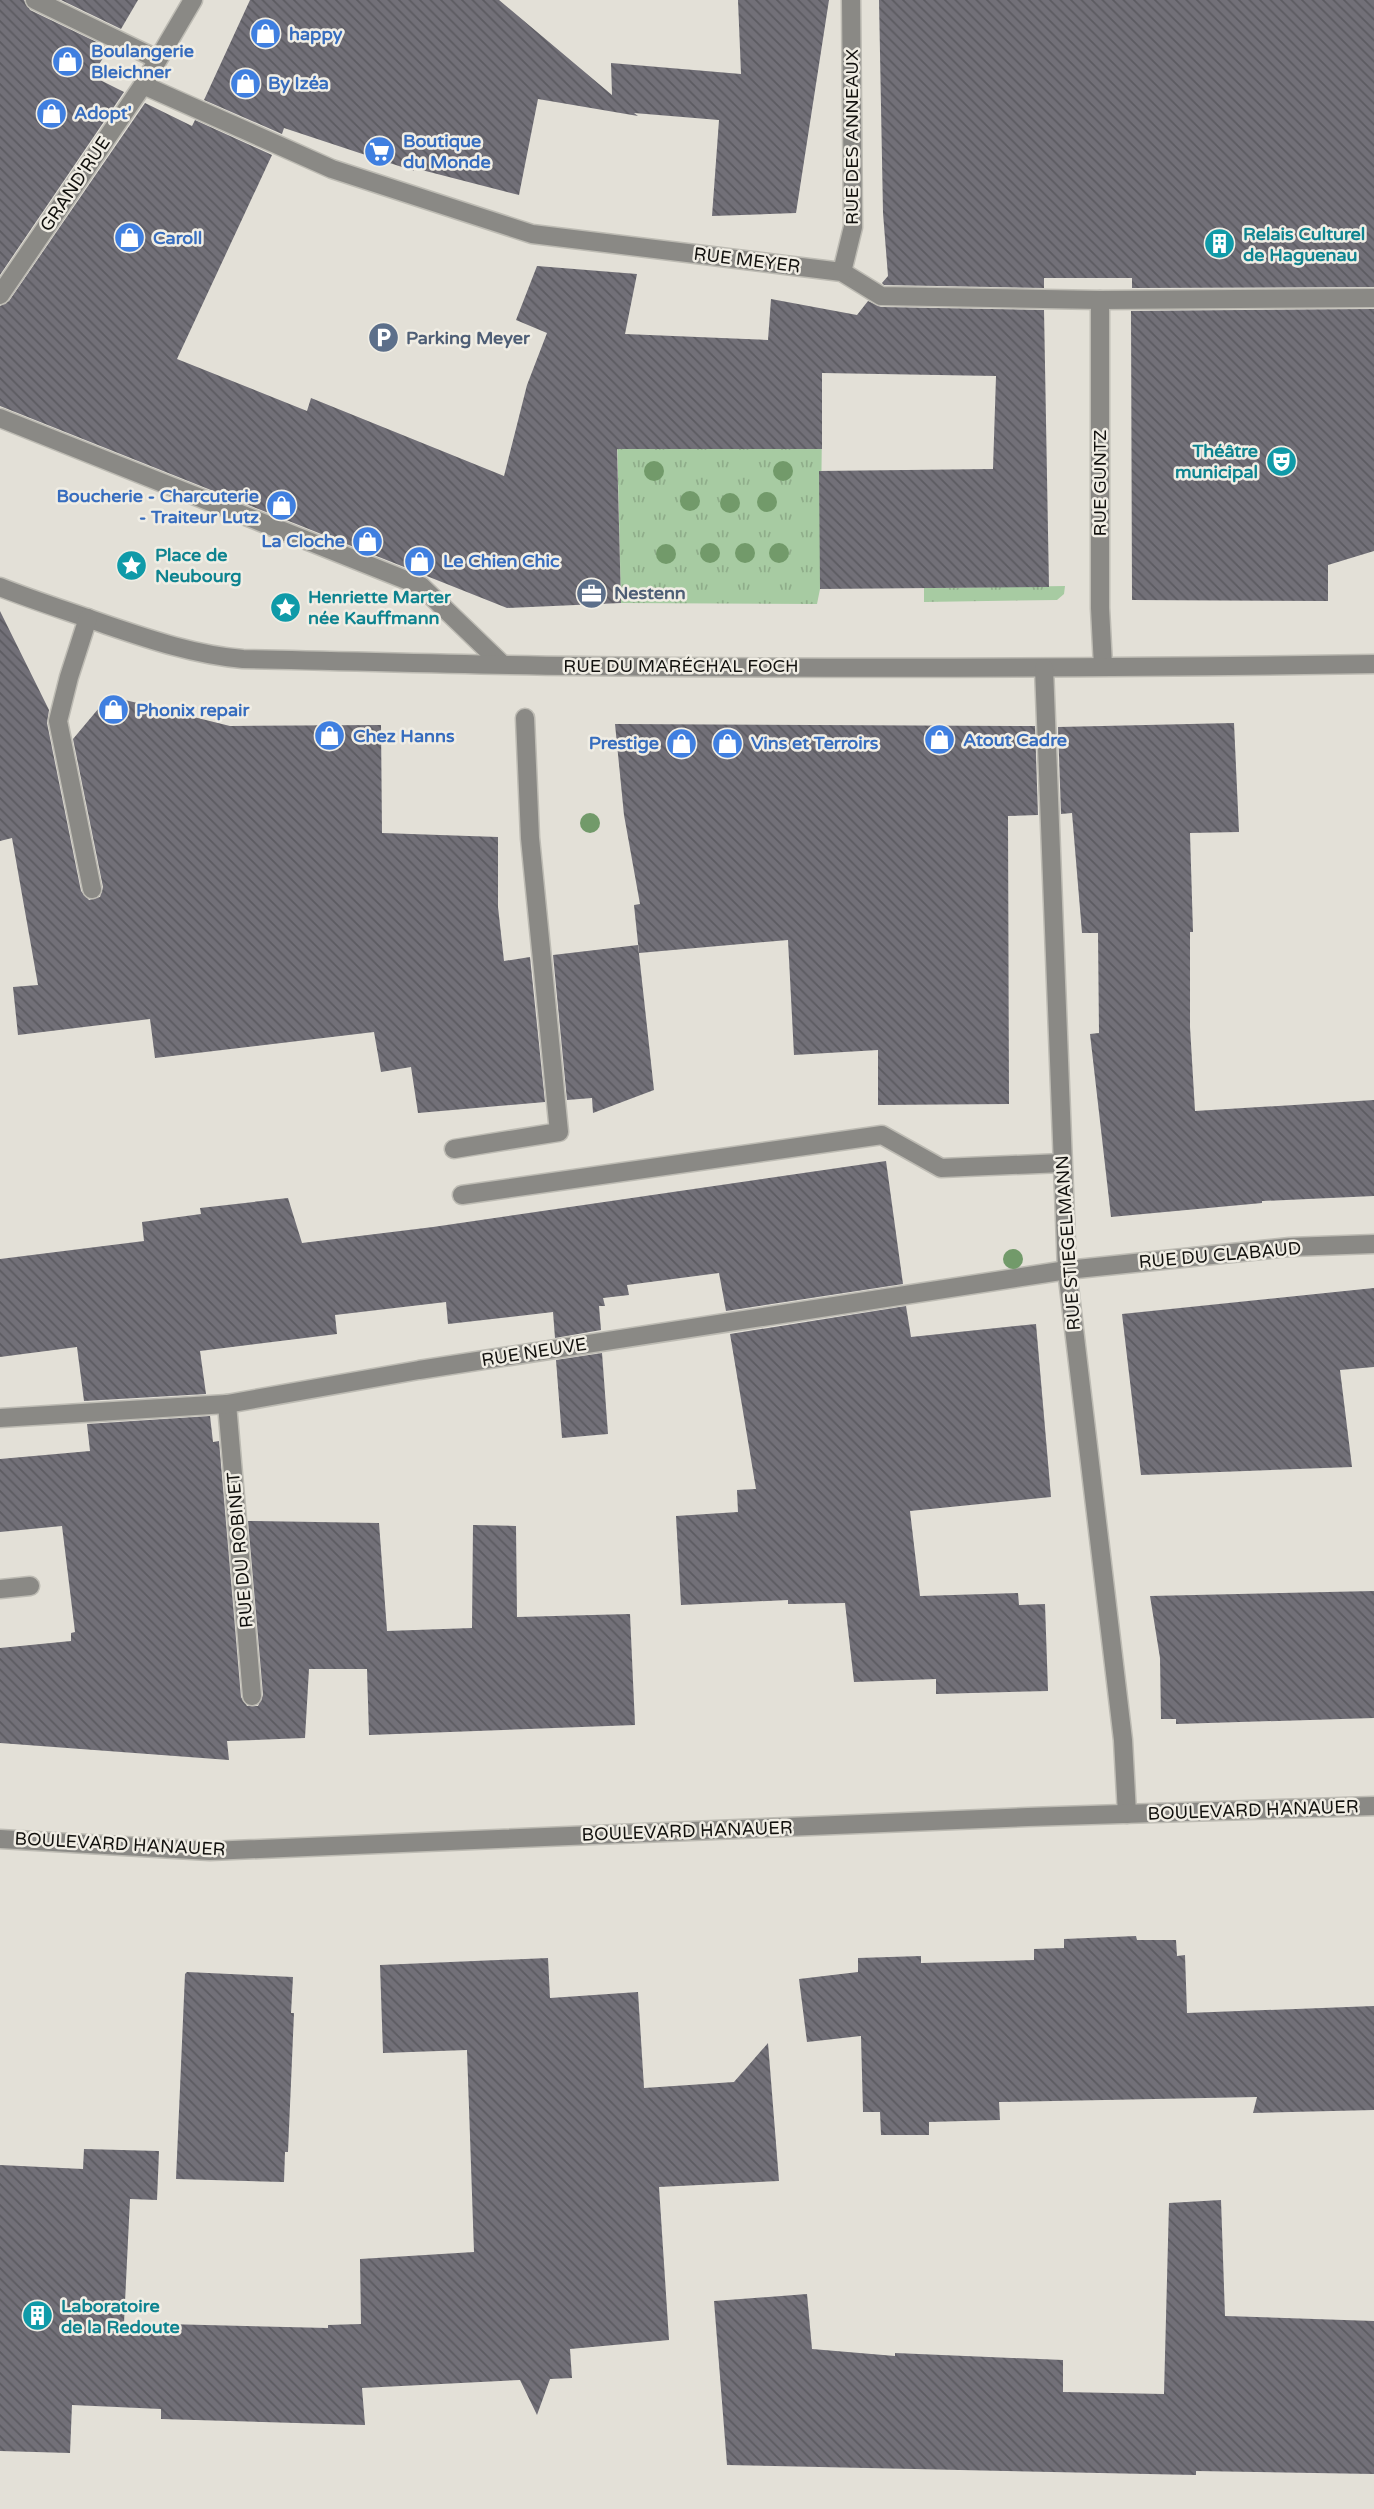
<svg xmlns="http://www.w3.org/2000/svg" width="1374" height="2509" viewBox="0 0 1374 2509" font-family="'Varela Round',sans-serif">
<defs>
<pattern id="grass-tufts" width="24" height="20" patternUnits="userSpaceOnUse" patternTransform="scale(1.75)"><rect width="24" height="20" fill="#a7cba2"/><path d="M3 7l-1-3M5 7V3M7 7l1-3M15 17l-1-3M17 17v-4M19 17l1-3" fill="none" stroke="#8fad8a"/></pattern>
<pattern id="building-back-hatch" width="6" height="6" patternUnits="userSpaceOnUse" patternTransform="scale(1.75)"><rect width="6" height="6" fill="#727078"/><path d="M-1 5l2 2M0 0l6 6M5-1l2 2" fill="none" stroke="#5c5b61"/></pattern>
</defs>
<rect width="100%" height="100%" fill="#e3e0d7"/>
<g fill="url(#grass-tufts)">
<path d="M683,428L684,449H738L822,429L820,589L817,604L621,603L617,435Z"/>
<path d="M1065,586L1064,594L1057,600L924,602V588Z"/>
</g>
<g fill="url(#building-back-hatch)">
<path d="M0,0H24L30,10L109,48L92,76L124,92L0,275Z"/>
<path d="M61,0H138L121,29Z"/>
<path d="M250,0H499L612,95L611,63L741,74L738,0H829L796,213L712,216L719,120L634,113L638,116L538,99L519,195L414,168V171L284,128L282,134L204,100Z"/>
<path d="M879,0H1374V287L1132,288V278H1044V288L884,285L882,283L888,276L883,213Z"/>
<path d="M145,103L192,126L195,120L272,155L177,359L307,411L311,398L504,476L527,385L547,333L516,320L537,266L637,274L625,334L768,340L771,299L857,315L868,301L881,307L1044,310L1049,587L820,589L819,471L993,469L996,376L822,373V449H617L621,603L507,608L0,406V306L9,301Z"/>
<path d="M1374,309V551L1328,565V601L1132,600L1131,311Z"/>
<path d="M0,611L49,710L47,723L81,891L89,900L100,897L103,887L73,739L109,696L230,726L381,725L382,833L498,837V907L504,961L530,957L545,1102L418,1113L411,1067L381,1072L374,1032L155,1058L150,1019L18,1035L13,987L38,985L12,838L0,841Z"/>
<path d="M1234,723L1239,832L1190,833L1193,932H1190V1027L1195,1111L1374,1100V1196L1262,1201V1203L1111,1217L1090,1034L1099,1033L1098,933H1082L1072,813L1061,814L1058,727Z"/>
<path d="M615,724L1035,726L1038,815L1008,816L1009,1104L878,1105V1050L794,1055L788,940L639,953L634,905L640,904L624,815Z"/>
<path d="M638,945L654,1090L593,1113L592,1098L567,1100L553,955Z"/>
<path d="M886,1161L903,1284L726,1311L719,1273L627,1285L629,1295L603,1298L605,1306H599L601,1330L555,1338L553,1312L448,1324L446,1302L335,1315L337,1334L200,1351L206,1394L84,1401L77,1347L0,1357V1259L144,1241L142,1222L201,1214L200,1208L288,1198L302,1243L433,1227Z"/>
<path d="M1374,1288V1367L1340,1370L1352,1467L1141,1475L1122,1314Z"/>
<path d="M906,1306L911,1337L1036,1324L1051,1497L910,1511L920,1596L1018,1593L1019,1605L1045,1604L1048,1691L936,1694V1679L854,1682L845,1603L788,1604V1600L681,1605L676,1516L738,1512L737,1490L756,1489L730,1334Z"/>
<path d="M602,1353L608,1434L562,1438L556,1360Z"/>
<path d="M210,1416L213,1442L219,1441L241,1697L247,1706H258L263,1695L248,1521L379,1523L387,1631L472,1628L473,1525L516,1526L517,1617L630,1614L635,1725L369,1735L367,1669H309L305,1738L227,1741L229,1760L0,1743V1648L71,1641V1633L75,1632L62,1526L0,1532V1459L90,1451L87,1424Z"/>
<path d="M1374,1591V1718L1176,1724V1719H1161L1160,1658L1150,1596Z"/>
<path d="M1136,1936L1137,1940H1176L1177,1956L1185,1955L1187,2013L1374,2006V2110L1253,2113L1257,2097L999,2102L1000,2120L929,2122V2135H881L880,2112H863L861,2036L807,2042L799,1979L858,1972V1958L921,1956V1963L1034,1960V1949L1064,1948V1939Z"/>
<path d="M548,1958L550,1998L638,1992L644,2088L734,2082L768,2043L779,2181L659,2187L669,2340L570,2349L572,2378L550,2379L537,2415L520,2380L362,2388L365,2425L161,2419V2409L72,2405L70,2453L0,2451V2165L83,2169L84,2149L159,2151L157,2200L130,2199L124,2323L328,2328V2325L361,2324L360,2259L474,2252L467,2050L383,2053L380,1965Z"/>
<path d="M187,1972L293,1977L291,2013H294L288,2152H285L284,2182L176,2179L185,1974Z"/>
<path d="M1221,2200L1225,2316L1374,2321V2474L1196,2471V2475L727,2465L714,2301L807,2294L812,2349L895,2356V2353L1063,2360V2392L1164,2394L1169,2203Z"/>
</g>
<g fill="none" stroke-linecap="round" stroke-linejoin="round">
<defs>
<g id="minor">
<path d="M35,0L157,59"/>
<path d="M143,85L332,169L532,234L842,272L881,296L1100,300L1374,298"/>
<path d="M842,272L853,227L851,0"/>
<path d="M0,295L143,85L193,0"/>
<path d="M1100,300V608L1103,666"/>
<path d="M0,418L421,586L502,664"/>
<path d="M0,587C35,601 71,612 107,625C151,640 196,655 243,659C354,661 466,665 578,666C843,669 1109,668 1374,664"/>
<path d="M88,618L69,677L58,721L92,889"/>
<path d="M1044,668L1067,1270L1123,1740L1127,1814"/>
<path d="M454,1149L559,1132L530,838L525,718"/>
<path d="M462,1195L882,1135L941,1168L1062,1163"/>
<path d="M227,1404L252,1696"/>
<path d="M0,1418L227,1404L419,1370L1067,1270L1290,1247L1374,1244"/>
<path d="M0,1589L30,1586"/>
<path d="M0,1839L210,1851L1028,1817L1374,1806"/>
</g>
</defs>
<use href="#minor" stroke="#bdbbb3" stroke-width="21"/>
<use href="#minor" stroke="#8a8985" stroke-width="18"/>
</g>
<g fill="#729a6a">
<circle cx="654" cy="471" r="10"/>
<circle cx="783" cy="471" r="10"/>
<circle cx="690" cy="501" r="10"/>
<circle cx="767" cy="502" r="10"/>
<circle cx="730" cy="503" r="10"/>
<circle cx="710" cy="553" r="10"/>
<circle cx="745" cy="553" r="10"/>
<circle cx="779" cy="553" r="10"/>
<circle cx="666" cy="554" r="10"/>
<circle cx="590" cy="823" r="10"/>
<circle cx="1013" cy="1259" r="10"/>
</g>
<defs>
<symbol id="shop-disc" viewBox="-11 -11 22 22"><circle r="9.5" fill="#3f7fe0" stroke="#f0ede4"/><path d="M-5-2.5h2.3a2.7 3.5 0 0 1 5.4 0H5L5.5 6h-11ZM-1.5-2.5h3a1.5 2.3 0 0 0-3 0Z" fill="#fff"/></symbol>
<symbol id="supermarket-disc" viewBox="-11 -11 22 22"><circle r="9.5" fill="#3f7fe0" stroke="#f0ede4"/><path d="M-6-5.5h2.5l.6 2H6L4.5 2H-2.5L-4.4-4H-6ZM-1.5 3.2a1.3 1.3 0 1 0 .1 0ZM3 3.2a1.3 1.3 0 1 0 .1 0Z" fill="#fff"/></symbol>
<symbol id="building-disc" viewBox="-11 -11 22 22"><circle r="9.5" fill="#0f9aa8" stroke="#f0ede4"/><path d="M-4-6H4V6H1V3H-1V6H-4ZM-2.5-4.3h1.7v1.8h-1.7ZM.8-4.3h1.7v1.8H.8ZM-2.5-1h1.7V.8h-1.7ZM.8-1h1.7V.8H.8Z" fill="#fff"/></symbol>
<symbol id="parking-disc" viewBox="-11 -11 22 22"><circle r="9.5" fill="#5c6f8a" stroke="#f0ede4"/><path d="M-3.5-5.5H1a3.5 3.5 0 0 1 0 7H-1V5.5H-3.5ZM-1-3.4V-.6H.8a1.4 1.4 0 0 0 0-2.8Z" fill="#fff"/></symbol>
<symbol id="theatre-disc" viewBox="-11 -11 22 22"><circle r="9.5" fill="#0f9aa8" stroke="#f0ede4"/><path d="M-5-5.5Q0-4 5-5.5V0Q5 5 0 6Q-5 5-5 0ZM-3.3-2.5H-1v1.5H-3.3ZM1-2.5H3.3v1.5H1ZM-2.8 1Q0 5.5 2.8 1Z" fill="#fff"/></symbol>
<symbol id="sight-disc" viewBox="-11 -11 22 22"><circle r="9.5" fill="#0f9aa8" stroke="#f0ede4"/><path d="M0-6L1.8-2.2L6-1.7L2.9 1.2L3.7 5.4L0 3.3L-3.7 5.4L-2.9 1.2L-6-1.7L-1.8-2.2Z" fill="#fff"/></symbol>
<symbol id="office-disc" viewBox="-11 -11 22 22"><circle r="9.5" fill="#5c6f8a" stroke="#f0ede4"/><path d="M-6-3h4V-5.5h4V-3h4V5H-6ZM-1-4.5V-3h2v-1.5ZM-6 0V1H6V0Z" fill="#fff"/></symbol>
</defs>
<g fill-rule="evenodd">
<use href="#shop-disc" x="248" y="16" width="35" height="35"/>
<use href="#shop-disc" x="50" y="44" width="35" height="35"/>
<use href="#shop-disc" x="228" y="66" width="35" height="35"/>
<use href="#shop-disc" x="34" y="96" width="35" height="35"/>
<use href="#supermarket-disc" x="362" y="134" width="35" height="35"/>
<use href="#shop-disc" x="112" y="220" width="35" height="35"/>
<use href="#building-disc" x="1202" y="226" width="35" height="35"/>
<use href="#parking-disc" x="366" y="320" width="35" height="35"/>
<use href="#theatre-disc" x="1264" y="444" width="35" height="35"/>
<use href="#shop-disc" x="264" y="488" width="35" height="35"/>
<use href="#shop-disc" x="350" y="524" width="35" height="35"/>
<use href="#shop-disc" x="402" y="544" width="35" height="35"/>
<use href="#sight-disc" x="114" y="548" width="35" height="35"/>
<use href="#office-disc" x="574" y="576" width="35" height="35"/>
<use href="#sight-disc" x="268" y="590" width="35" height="35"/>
<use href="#shop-disc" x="96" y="692" width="35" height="35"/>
<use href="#shop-disc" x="312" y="718" width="35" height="35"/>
<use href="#shop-disc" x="922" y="722" width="35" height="35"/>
<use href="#shop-disc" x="664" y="726" width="35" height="35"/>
<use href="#shop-disc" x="710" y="726" width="35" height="35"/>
<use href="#building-disc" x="20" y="2298" width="35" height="35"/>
</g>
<g text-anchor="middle" stroke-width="5" stroke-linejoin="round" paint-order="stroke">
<g font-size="18" font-weight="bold" fill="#366cbe" stroke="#f0ede4" text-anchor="start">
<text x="289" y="40">happy</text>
<text x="91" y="57">Boulangerie<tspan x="91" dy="21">Bleichner</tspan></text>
<text x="268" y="89">By Izéa</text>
<text x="74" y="119">Adopt'</text>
<text x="403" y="147">Boutique<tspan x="403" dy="21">du Monde</tspan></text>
<text x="153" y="244">Caroll</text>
<text x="259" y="502" text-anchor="end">Boucherie - Charcuterie<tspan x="259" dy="21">- Traiteur Lutz</tspan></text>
<text x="345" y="547" text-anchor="end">La Cloche</text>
<text x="443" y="567">Le Chien Chic</text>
<text x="136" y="716">Phonix repair</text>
<text x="353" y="742">Chez Hanns</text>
<text x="963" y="746">Atout Cadre</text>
<text x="659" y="749" text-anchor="end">Prestige</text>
<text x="751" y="749">Vins et Terroirs</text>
</g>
<g font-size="18" fill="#12110e" stroke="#f0ede4">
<text transform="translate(852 137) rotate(-90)" y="6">RUE DES ANNEAUX</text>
<text transform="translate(75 184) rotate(-56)" y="6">GRAND'RUE</text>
<text transform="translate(747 260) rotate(7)" y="6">RUE MEYER</text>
<text transform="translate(1100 483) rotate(-90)" y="6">RUE GUNTZ</text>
<text x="681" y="672">RUE DU MARÉCHAL FOCH</text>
<text transform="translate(1068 1243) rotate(-94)" y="6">RUE STIEGELMANN</text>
<text transform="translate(1220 1255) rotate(-5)" y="6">RUE DU CLABAUD</text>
<text transform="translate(534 1352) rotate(-9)" y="6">RUE NEUVE</text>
<text transform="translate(240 1550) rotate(-95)" y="6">RUE DU ROBINET</text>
<text transform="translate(1253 1810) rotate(-2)" y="6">BOULEVARD HANAUER</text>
<text transform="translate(687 1831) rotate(-2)" y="6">BOULEVARD HANAUER</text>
<text transform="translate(120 1844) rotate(3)" y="6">BOULEVARD HANAUER</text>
</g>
<g font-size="18" font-weight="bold" fill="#0d838f" stroke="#f0ede4" text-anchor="start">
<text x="1243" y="240">Relais Culturel<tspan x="1243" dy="21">de Haguenau</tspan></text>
<text x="1258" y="457" text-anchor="end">Théâtre<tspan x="1258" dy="21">municipal</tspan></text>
<text x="155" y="561">Place de<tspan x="155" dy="21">Neubourg</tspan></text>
<text x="308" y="603">Henriette Marter<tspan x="308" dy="21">née Kauffmann</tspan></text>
<text x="61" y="2312">Laboratoire<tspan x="61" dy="21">de la Redoute</tspan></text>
</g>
<g font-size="18" font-weight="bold" fill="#4e5e75" stroke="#f0ede4" text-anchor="start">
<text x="406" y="344">Parking Meyer</text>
<text x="614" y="599">Nestenn</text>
</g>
</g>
</svg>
